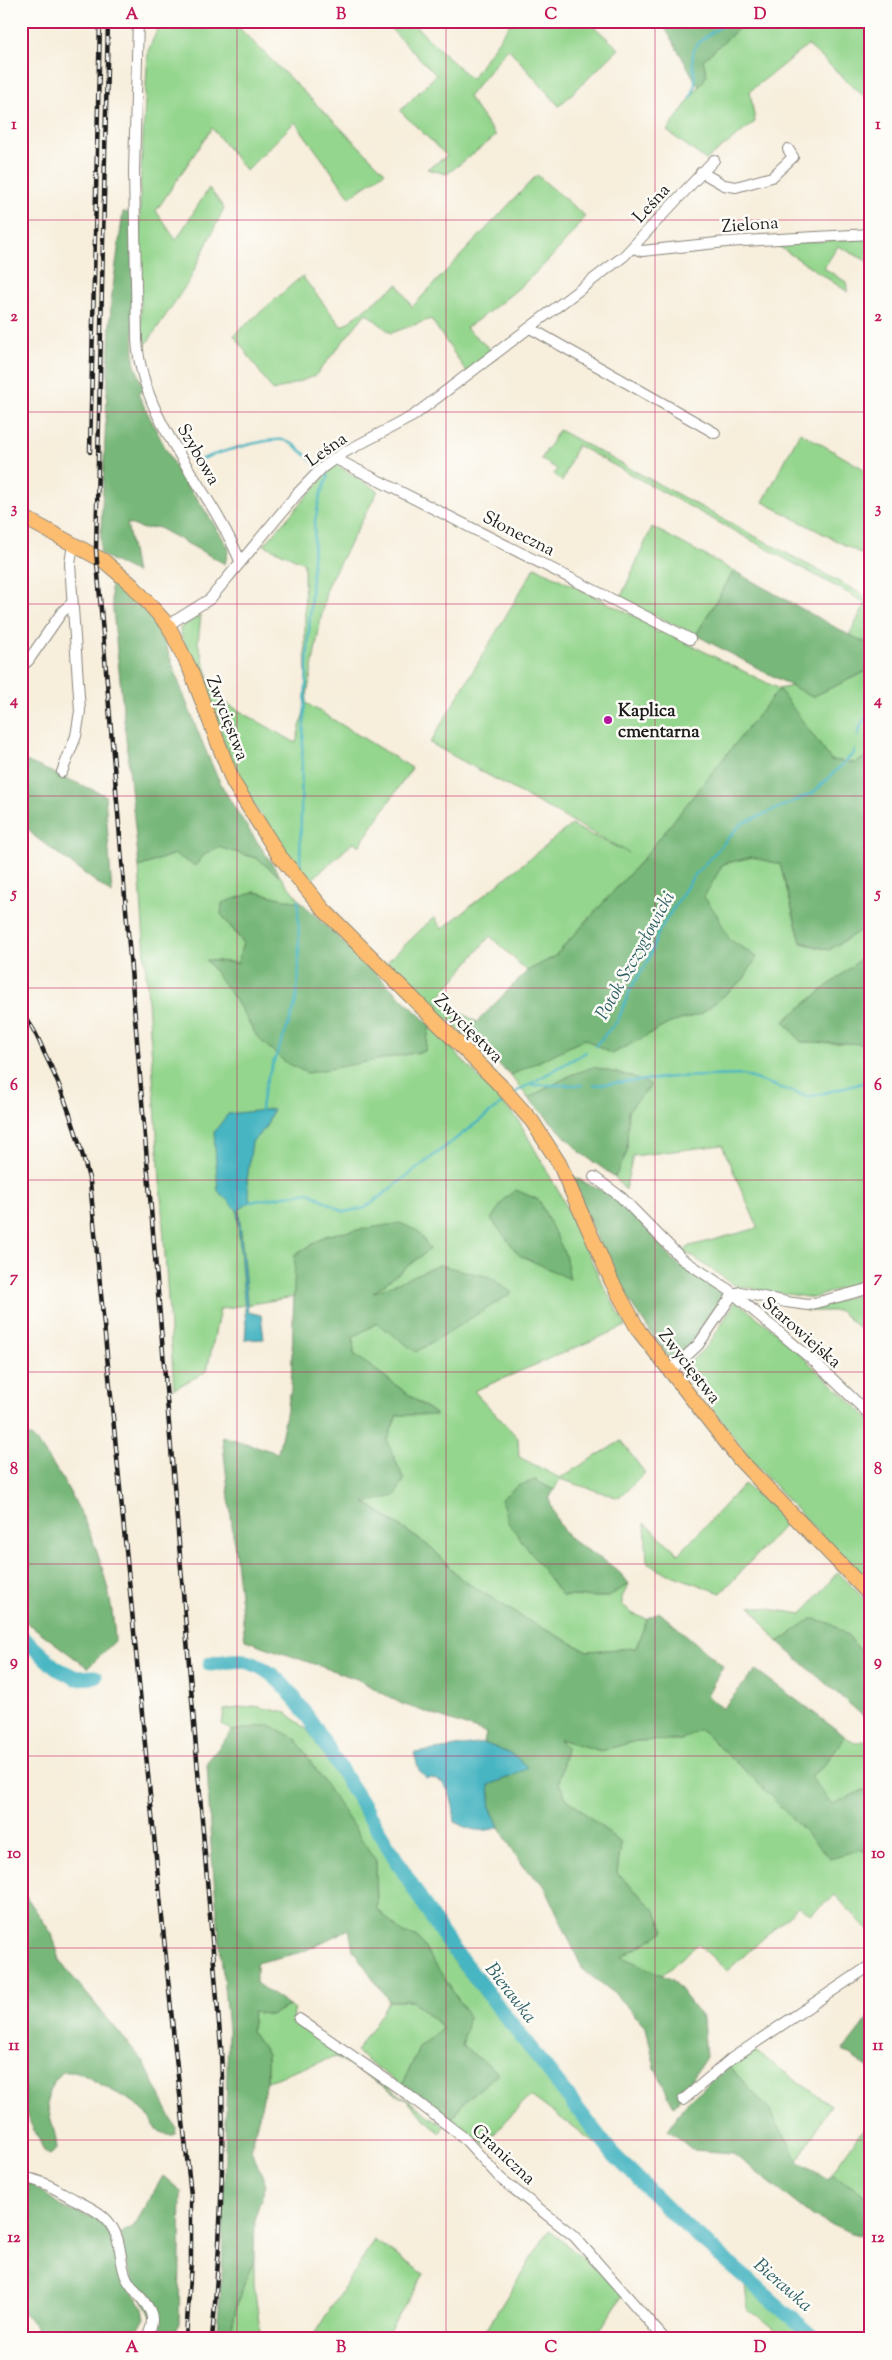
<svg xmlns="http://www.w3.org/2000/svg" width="892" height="2360" viewBox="0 0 892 2360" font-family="'Sorts Mill Goudy',serif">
<rect width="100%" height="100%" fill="#fdfcf7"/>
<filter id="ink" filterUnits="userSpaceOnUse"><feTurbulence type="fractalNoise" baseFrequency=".02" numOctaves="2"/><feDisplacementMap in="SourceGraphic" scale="10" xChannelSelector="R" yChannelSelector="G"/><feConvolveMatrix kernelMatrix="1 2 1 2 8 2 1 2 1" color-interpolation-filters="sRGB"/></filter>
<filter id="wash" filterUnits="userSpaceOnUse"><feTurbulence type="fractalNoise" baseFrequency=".0096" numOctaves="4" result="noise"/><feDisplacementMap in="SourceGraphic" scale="20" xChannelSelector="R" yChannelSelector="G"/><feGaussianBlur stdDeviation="1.12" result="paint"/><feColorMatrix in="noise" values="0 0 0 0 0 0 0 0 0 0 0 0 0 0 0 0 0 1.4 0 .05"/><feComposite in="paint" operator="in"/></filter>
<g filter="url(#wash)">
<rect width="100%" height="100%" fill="#f7eedc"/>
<g fill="#94d68e" stroke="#587955">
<path d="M161,21H247L240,29L385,172L350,197L295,122L246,171L212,128L156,211L176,240L209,188L224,208L189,281L141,352L140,187L148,51Z"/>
<path d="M383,21H410L471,79L512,21H588L619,49L559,106L508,48L468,97L496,136L447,174L427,169L447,156L400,111L436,75Z"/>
<path d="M747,21H871V103L808,45L750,91L755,122L706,160L667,131L707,75L703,60Z"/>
<path d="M537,175L585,216C555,260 510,298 466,328L498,356L470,377L431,319L391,333L366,313L315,376L273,391L234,335L302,276L342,327L398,284L412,307Z"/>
<path d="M871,238V263L838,246L824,268L846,282L848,292L775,244Z"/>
<path d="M559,430L871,599V645L849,635L866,603L577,445L562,482L554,474L557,469L541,459Z"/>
<path d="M800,432L871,473V559L763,502Z"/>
<path d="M337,465L378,491L327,586L306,701L304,563L264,545L330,470Z"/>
<path d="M652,527L734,571L696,635L620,599Z"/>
<path d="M535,567L652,625L657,633L663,631L779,689L793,686L812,697L871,669V754L855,763L831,760L779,690L642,860L554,957L527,971L490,936L438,999L477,1022L461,1032L387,962L434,917L442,929L571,825L629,853L430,743Z"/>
<path d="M201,615L198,643L215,697L296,743L306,703L412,768L359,846L354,842L310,881L285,851L240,784L181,634L180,628Z"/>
<path d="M218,847L256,858L280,876L302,903L255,892L221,914L243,943L238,963L207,960L235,999L258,1038L372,1061L425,1051L430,1025L519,1121L561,1196L601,1281L626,1326L474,1391L518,1438L519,1457L560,1478L621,1441L645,1473L619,1498L560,1479L554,1490L534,1480L539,1562L562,1596L607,1597L629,1584L622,1597V1604L633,1614L647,1619L636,1648L587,1651L525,1619L461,1579L433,1549L365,1502L404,1480L387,1441L397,1415L435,1414L354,1354L353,1337L377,1323L371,1294L296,1255L294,1297L220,1309L207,1371L174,1389L139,867L175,854L195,866L205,854Z"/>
<path d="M752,857L780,864L801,943L829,950L871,924V951L784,1021L801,1042L871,1044V1278L813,1298L736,1286L684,1251L690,1246L758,1228L722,1145L633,1156L625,1190L615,1177L627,1152L628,1111L651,1085L573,1074L528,1098L511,1075L585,1039L612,1054L670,1023L701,1014L744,979L717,915L703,897L723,864Z"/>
<path d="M871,1290V1339L840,1311H805Z"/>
<path d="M736,1301L771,1328L871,1420V1587L791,1504L749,1457L708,1402L680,1372L708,1345Z"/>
<path d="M744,1484L789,1520L721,1593L658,1570L647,1562L645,1523L679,1554Z"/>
<path d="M838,1572L871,1606V1663L849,1637L810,1620L778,1642L750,1606L802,1614Z"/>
<path d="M254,1706L287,1713L309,1732L452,1959L603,2149L532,2097L526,2099L485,2144L449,2122L464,2102L499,2073L462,2046L402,1933L377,1909L376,1861L270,1725L232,1731L222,1725L224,1710Z"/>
<path d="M700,1729L753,1778L871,1856V1933L835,1895L811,1914L798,1907L727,1971L698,1944L662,1975L621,1957L665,1931L655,1910L617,1873L621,1843L566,1798L559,1783L566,1748L558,1739L601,1751L636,1741L681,1740Z"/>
<path d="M845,1736L854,1743L867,1740L871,1746V1793L864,1790L832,1805L810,1776L823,1767Z"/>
<path d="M389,2001H413L443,2028L419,2048L402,2086L356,2052Z"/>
<path d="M289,2006L295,2010L291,2022L306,2029L444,2126L440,2133L406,2100L336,2057C312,2063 291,2074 267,2081V2054L251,2031L253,2011L270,2015Z"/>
<path d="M752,2049L831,2105L798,2161L770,2111L729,2066Z"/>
<path d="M871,2118V2198L831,2174Z"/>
<path d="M549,2230L624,2293L594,2339H480Z"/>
<path d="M374,2240L424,2274L384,2339H311Z"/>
<path d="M254,2259V2283L261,2339H229L238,2300Z"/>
<path d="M745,2285L807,2339H787L760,2317L748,2311Z"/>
</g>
<g fill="#77b779" stroke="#4a6a4a">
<path d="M661,21H747L703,60L707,75L699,87Z"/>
<path d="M123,212L132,213L134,362L144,390L138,394L180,477L199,501L229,548L225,564L157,527L143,529L127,523L136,573L100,554L111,302Z"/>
<path d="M734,571L849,635L871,645V669L812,697L696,635Z"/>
<path d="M110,581C158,595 168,658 185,699C195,724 205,751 217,776C234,811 259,843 280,876L256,858L218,847L205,854L195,866L174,854L139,867Z"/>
<path d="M779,689L831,760L855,763L871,754V924L829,950L801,942L780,864L752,857L723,864L704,897L717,915L729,939L757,957L744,979L701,1014L670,1023L612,1054L585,1039L511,1075L461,1032L477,1022L527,971L554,957L642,860Z"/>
<path d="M21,759L105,795L112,894L34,836L21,818Z"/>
<path d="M255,892L302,903L430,1025L425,1051L307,1073L285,1062L258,1038L235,999L206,960L238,963L243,942L221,914L222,903Z"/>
<path d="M871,951V1044L801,1042L784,1021Z"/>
<path d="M593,1067L633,1077L651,1085L628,1111L627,1152L615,1177L581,1153L528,1098L573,1074Z"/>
<path d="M570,1175L622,1201L673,1260L724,1295L690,1344L669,1359L613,1277Z"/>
<path d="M516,1190L539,1200L565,1254L570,1279L519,1255L491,1219L506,1197Z"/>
<path d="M400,1223L418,1231L430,1249L373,1293L439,1265L490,1277L512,1293L416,1352L377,1323L353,1337L354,1354L436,1415H397L387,1441L404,1480L395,1496L365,1503L433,1549L461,1579L525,1619L587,1651L636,1648L647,1619L659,1612L723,1666L707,1695L722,1709L756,1670L845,1736L823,1767L810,1776L832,1804L864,1790L871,1793V1856L862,1849L830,1858L753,1778L700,1729L681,1740L636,1741L601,1751L559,1739L566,1748L559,1783L566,1798L621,1843L617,1873L655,1910L665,1931L622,1957L673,1980L703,2019L706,2057L674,2107L655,2068L646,2027L613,1992L583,1970L544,1885L523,1867L499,1827L491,1809L489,1785L517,1774L527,1767L514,1756L484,1743L486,1733L402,1704L357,1679L245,1640L222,1436L278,1453L291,1390L295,1255L327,1235Z"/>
<path d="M21,1431C36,1437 42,1450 52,1463C87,1515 112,1578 115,1641L88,1668L21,1618Z"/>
<path d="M535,1480L554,1490L549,1499C553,1512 560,1530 571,1539C591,1556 614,1561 629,1584L608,1597L562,1596L508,1522L501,1499L517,1486Z"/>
<path d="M811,1619C837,1619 855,1644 871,1663V1746L867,1740L869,1721L778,1642Z"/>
<path d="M270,1725L296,1739L376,1861L377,1909L402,1933L417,1936L469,2016L462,2046L499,2073L464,2102L449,2122L402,2086L419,2048L443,2028L413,2001H389L353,1950L349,1929L302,1952L256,1963V1983L289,2006L270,2015L253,2012L251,2031L267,2054V2081L251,2150L266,2184L255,2217L254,2259L238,2300L229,2339H216L222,2278L228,2030L211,1846L207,1762L232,1731Z"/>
<path d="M21,1889L52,1934L61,1963L143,2061L176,2128L175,2134L171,2136L156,2130L147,2114L135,2103L78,2072H63C34,2097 55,2117 57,2149L50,2155L44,2152C40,2138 30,2126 26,2112C21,2094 27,2077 21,2060Z"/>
<path d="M871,2015V2069L843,2051Z"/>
<path d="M729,2066L770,2111L798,2161L827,2179L831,2174L871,2198V2235L851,2234L812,2216L732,2153L693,2150L668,2130L685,2104Z"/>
<path d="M163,2176L181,2191L179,2323L174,2339H150L156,2325L128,2271L120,2234L134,2226Z"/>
<path d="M29,2182L64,2208L79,2214L97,2218L104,2223L112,2240L121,2278L142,2305L145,2318L133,2339H45L21,2309V2256Z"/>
</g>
<g fill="#47b5c2" stroke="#32686f">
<path d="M273,1109L266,1127L252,1142L247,1181L250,1202L239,1210L248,1312L261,1315L264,1339L245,1340L246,1325L237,1210L218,1191L214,1132L228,1114Z"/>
<path d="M484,1743L515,1756L527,1767L517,1774L489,1785L491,1809L499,1827C484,1833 469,1831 455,1822C453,1802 450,1777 426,1778L419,1770L414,1753Z"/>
</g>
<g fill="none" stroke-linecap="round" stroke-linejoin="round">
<g stroke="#47b5c2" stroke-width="2.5">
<path d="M690,98C703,79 685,60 697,45C704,35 720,28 730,21"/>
<path d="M194,463C208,455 274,435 287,441C299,446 308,458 317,466"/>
<path d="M858,736L861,724L871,712"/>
<path d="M300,867L302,759L315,521L320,496L328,477L327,475"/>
<path d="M595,1046L618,1020L631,988L647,963L659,931L693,877L741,824L813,793L854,753L855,749"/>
<path d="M531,1085H582"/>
<path d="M594,1085L674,1077L743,1075L808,1097L871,1081"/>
<path d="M516,1092L586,1052"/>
<path d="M261,1110C264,1073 284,1043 294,1008C302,982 298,929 298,901"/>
<path d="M250,1202L309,1192L344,1212L365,1208L504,1102"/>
</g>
<g stroke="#47b5c2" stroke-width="15">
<path d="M21,1636L56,1668L76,1678L95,1677"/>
<path d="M210,1664C220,1663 235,1659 244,1661C276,1668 295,1699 312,1723L444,1937L612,2153L679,2220L816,2339"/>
</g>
</g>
</g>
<g filter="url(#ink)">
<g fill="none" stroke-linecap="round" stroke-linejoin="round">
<defs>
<g id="minor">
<path d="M138,21L134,171L137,340C142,424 210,486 240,561"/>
<path d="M701,172L724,185L736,187L772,177L793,157L788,149"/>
<path d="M633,248L642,251L726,242L871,234"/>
<path d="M530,328L715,433"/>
<path d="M334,458L690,639"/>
<path d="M168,625L210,599L297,494L322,468L341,454L413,416L624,256L714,160"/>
<path d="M21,666L28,661L62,612L72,603"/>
<path d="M62,772L76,736L80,711L70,564L73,544"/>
<path d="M594,1177L621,1197L682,1259L729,1290L816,1363L871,1416"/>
<path d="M733,1294L740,1292L786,1302L808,1305L871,1288"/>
<path d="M670,1371L698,1345L733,1294"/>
<path d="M299,2019L407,2094L463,2137L501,2179L574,2236L662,2336L660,2339"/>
<path d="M683,2100L731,2059L871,1965"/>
<path d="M21,2177C43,2180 55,2189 74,2199C92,2209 108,2214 116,2235C122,2249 120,2266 127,2279C140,2302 163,2309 146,2339"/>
</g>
<path id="major" d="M21,516L104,561L132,585L168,625L190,669L233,782L278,854L324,910L501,1086L532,1121L559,1163L612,1282L639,1331L740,1460L871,1596"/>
</defs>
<use href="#minor" stroke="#8a857c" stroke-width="12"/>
<use href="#major" stroke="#8a857c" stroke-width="16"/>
<use href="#minor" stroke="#fff" stroke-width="10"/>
<use href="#major" stroke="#fcbd6f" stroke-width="14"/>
<defs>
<g id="rail">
<path d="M108,21L96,550L221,2047C225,2145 221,2241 212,2339"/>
<path d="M90,452L100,21"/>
<path d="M21,1013C32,1024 38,1038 44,1052C65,1094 78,1137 90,1182L173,2030L191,2195V2261L186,2339"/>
</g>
</defs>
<use href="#rail" stroke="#1c1c1c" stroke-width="4.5"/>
<use href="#rail" stroke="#fdfcf7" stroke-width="2.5" stroke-dasharray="8" stroke-linecap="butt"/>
</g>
</g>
<path fill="none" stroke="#c2185b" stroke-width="1" stroke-opacity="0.55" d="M237,21V2339M446,21V2339M655,21V2339M21,220H871M21,412H871M21,604H871M21,796H871M21,988H871M21,1180H871M21,1372H871M21,1564H871M21,1756H871M21,1948H871M21,2140H871"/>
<circle fill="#b5179e" stroke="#fdfcf7" stroke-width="2" cx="608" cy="720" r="5"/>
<g text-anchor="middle" stroke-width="5" stroke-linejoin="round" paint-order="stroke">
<g font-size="18" fill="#1c1c1c" stroke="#fdfcf7">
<text transform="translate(651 203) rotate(-48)" y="6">Leśna</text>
<text transform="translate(750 224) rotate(-4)" y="6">Zielona</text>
<text transform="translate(326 449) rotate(-35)" y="6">Leśna</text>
<text transform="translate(199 454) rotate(60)" y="6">Szybowa</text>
<text transform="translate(519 533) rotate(27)" y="6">Słoneczna</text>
<text transform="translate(228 718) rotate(69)" y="6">Zwycięstwa</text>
<text transform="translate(469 1028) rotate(45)" y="6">Zwycięstwa</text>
<text transform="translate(802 1332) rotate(41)" y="6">Starowiejska</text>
<text transform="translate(690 1366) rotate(52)" y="6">Zwycięstwa</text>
<text transform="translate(504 2154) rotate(43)" y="6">Graniczna</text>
</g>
<g font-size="18" font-weight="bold" fill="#1c1c1c" stroke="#fdfcf7" text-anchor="start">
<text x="618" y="716">Kaplica<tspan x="618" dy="21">cmentarna</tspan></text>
</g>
<g font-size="19" font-style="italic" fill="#2f6167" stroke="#fdfcf7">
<text transform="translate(634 955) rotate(-61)" y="7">Potok Szczygłowicki</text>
<text transform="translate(512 1992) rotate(52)" y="7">Bierawka</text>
<text transform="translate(784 2284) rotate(41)" y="7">Bierawka</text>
</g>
</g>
<rect width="892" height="2360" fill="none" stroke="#fdfcf7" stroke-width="55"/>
<rect x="28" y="28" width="836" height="2304" fill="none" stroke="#c2185b" stroke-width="2"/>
<g font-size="16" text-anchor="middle" font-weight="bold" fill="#c2185b">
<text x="132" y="19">A</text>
<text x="341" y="19">B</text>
<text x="551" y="19">C</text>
<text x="760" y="19">D</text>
<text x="14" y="129">1</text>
<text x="878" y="129">1</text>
<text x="14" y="321">2</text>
<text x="878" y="321">2</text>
<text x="14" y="513">3</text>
<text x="878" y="513">3</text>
<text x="14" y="705">4</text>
<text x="878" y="705">4</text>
<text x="14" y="898">5</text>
<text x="878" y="898">5</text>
<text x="14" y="1090">6</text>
<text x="878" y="1090">6</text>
<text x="14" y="1282">7</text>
<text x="878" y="1282">7</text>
<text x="14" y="1474">8</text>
<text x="878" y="1474">8</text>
<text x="14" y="1666">9</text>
<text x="878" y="1666">9</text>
<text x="14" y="1858">10</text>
<text x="878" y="1858">10</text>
<text x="14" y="2050">11</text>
<text x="878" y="2050">11</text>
<text x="14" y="2242">12</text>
<text x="878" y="2242">12</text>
<text x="132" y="2352">A</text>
<text x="341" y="2352">B</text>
<text x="551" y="2352">C</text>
<text x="760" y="2352">D</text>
</g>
</svg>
